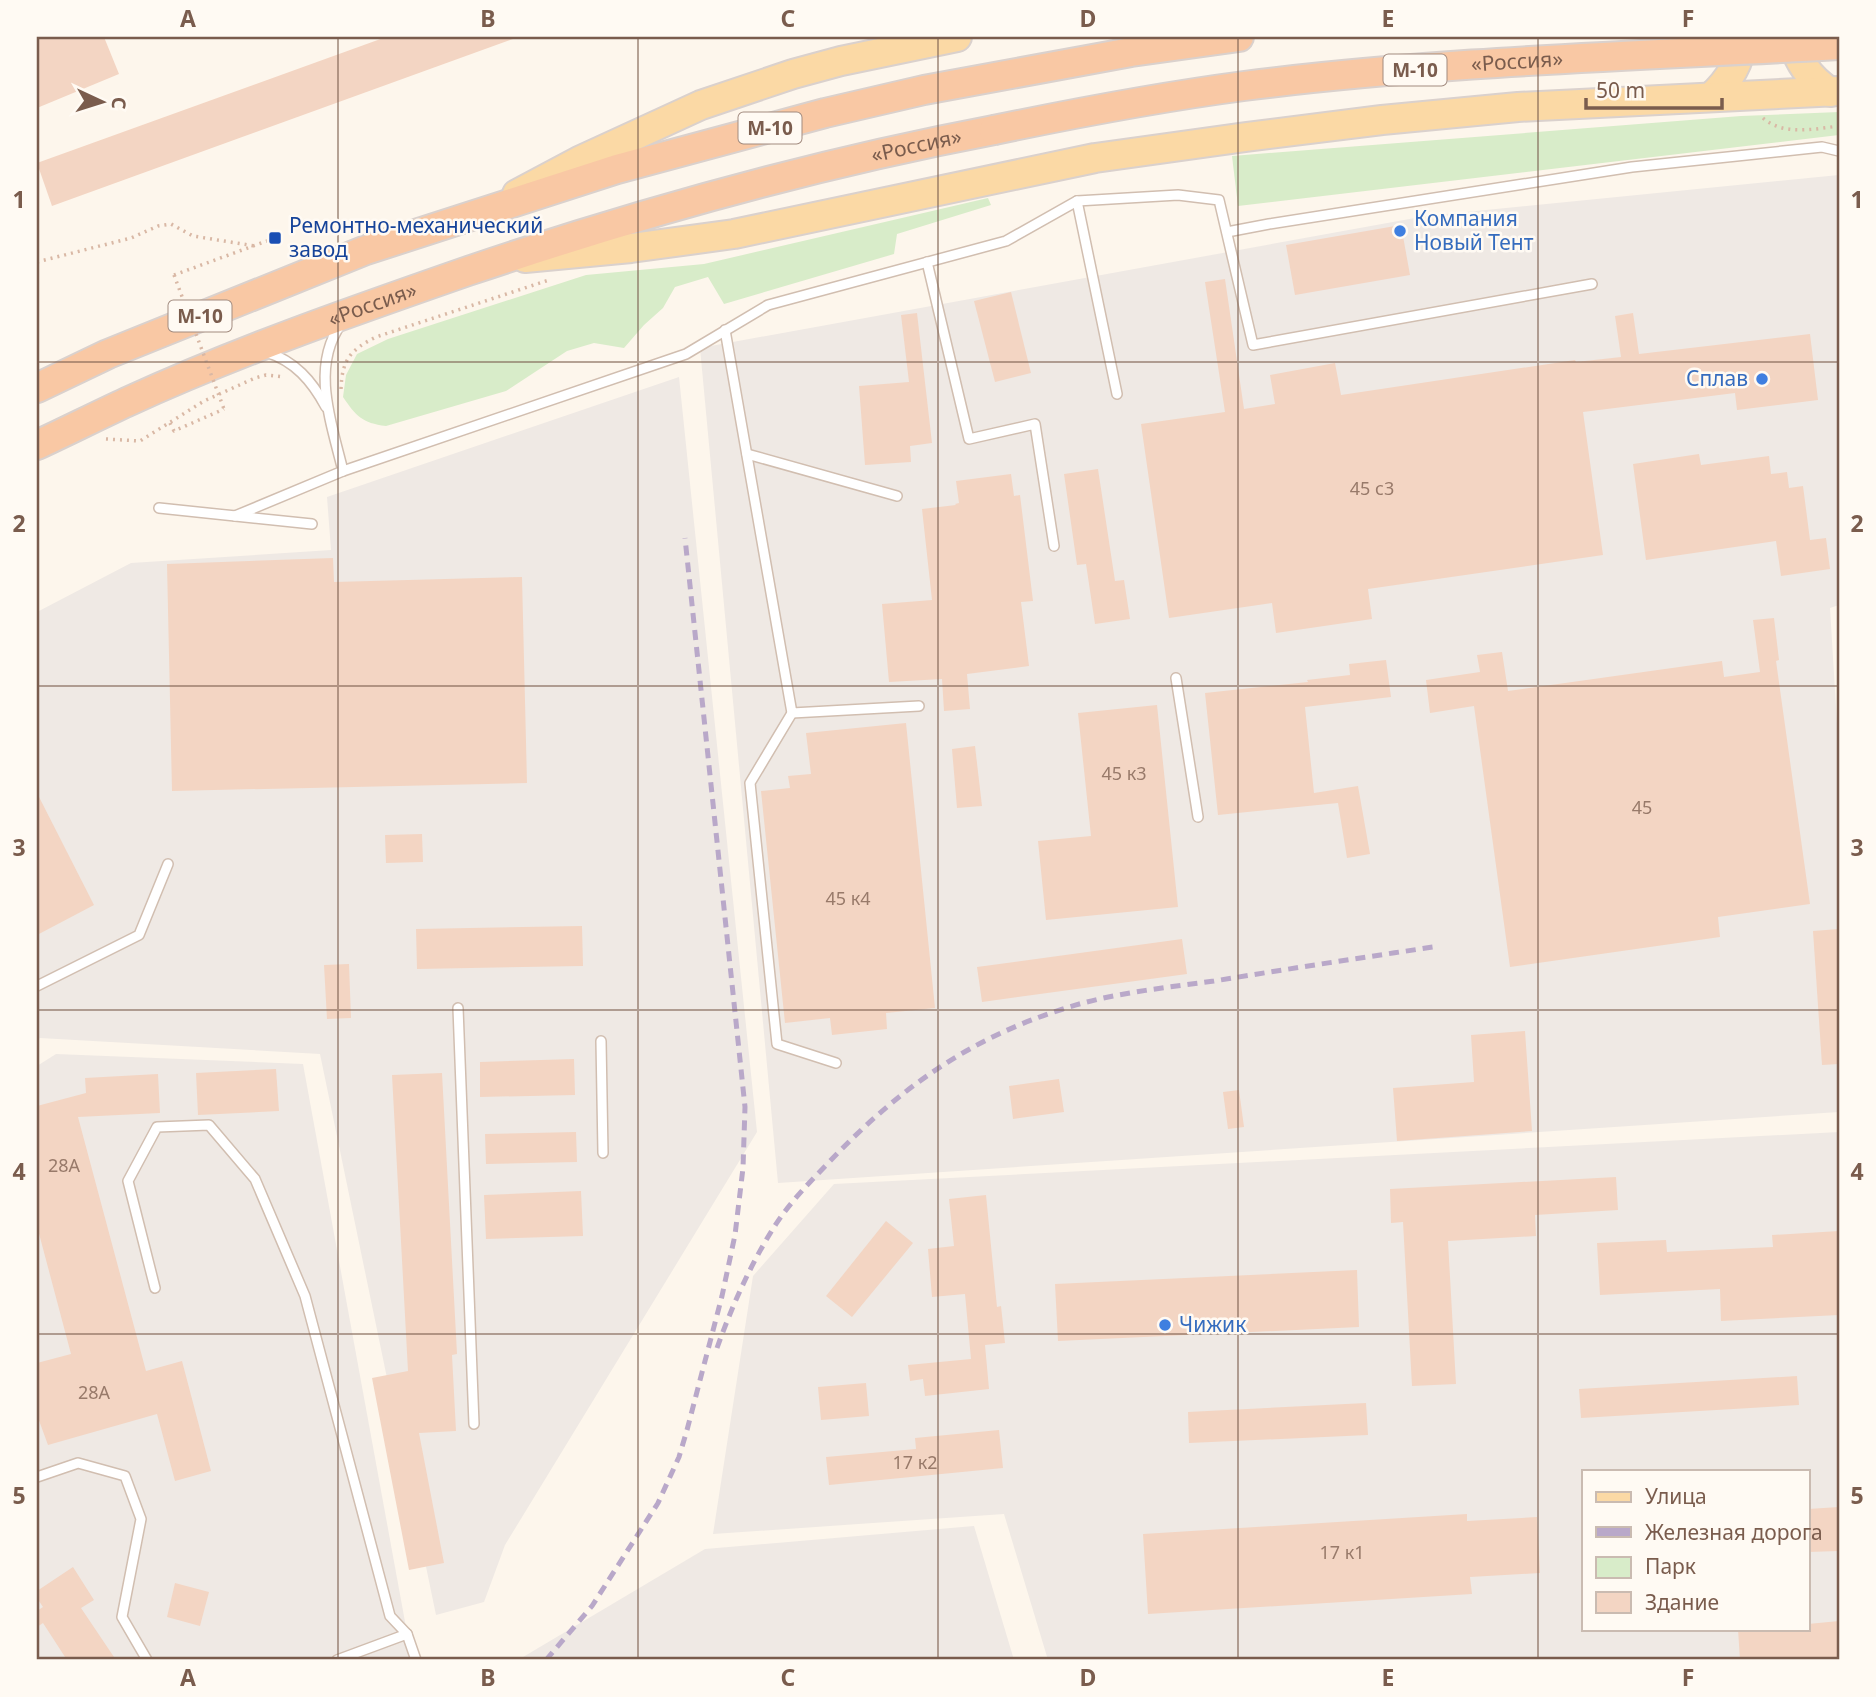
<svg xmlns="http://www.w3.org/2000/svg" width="1876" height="1697" viewBox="0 0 1876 1697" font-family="'Noto Sans',sans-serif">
<rect width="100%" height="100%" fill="#fdf6ec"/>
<g fill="#efe9e4" fill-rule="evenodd">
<path d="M1839,175V605L1830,608L1839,757V1112L778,1183L700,348L1426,216Z"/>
<path d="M679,377L757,1132L505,1545L484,1602L436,1615L320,1054L40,1038L37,1040V612L131,563L331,550L327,497Z"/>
<path d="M56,1054L303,1064L412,1660H37V1066Z"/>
<path d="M1839,1132V1660H1048L1004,1514L713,1534L753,1276L834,1184ZM1584,1471H1808V1629H1584Z"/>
<path d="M974,1526L1014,1660H518L705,1549Z"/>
</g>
<g fill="#d8ecc9">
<path d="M1839,112V135L1238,206L1232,156L1741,116Z"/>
<path d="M988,198L991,205L897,234L894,254L724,304L708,277L675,287L663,308L644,325L624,348L594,343L567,351L506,391L386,426C362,423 356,416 343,397L346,375L357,354L388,339L586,275L704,264Z"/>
</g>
<g fill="#f3d5c3">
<path d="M37,37H104L119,74L37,108Z"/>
<path d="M386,37H513V39L52,206L37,163Z"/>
<path d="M1401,225L1410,275L1295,295L1286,245Z"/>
<path d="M1225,279L1244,409L1275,404L1270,375L1335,363L1341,395L1575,360L1576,362L1621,357L1615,316L1633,313L1639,354L1810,334L1818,400L1737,410L1735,393L1583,412L1603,555L1368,589L1372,619L1276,633L1272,603L1169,618L1141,424L1225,412L1205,282Z"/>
<path d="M1011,292L1031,373L995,382L974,301Z"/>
<path d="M917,313L932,443L910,446L911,462L865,465L859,386L909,382L901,315Z"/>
<path d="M1699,454L1701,465L1769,456L1771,474L1787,472L1789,488L1803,486L1810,540L1826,538L1830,569L1781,576L1776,541L1646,560L1633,464Z"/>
<path d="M1098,469L1115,581L1124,580L1130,619L1095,624L1086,564L1077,565L1064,474Z"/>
<path d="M1011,474L1014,496L1020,495L1033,601L1021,602L1029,666L967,674L970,709L944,711L942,679L889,682L882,604L932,600L922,509L956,505L955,504L959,503L956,481Z"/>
<path d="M333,558L334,582L522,577L527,783L172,791L167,564Z"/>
<path d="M1774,618L1779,660L1776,661L1810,904L1718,917L1720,937L1510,967L1474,706L1430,713L1426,680L1480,672L1477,655L1502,652L1508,691L1722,661L1724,677L1760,672L1753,620Z"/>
<path d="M1386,660L1391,697L1305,707L1314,793L1358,786L1370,854L1347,858L1338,803L1218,815L1205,693L1308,682L1307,680L1350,675L1349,664Z"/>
<path d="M1157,705L1178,907L1046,920L1038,841L1091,836L1078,713Z"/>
<path d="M906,723L935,1008L886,1013L887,1029L832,1035L830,1018L785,1023L761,791L790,788L788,776L811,774L806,733Z"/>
<path d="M975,746L982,806L957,808L952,749Z"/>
<path d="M37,793L94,905L37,935Z"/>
<path d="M422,834L423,862L386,863L385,835Z"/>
<path d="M582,926L583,966L417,969L416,929Z"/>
<path d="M1839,929V1064L1822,1065L1813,931Z"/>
<path d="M1182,939L1187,974L982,1002L977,967Z"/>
<path d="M349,964L351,1018L327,1019L324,965Z"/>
<path d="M1525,1031L1532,1131L1397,1141L1393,1088L1474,1082L1471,1035Z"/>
<path d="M574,1059L575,1095L480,1097V1062Z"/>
<path d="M276,1069L279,1111L198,1115L196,1073Z"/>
<path d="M442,1073L457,1354L452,1355L456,1431L419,1433L444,1563L409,1570L372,1378L408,1371L392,1075Z"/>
<path d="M158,1074L160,1113L78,1117L146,1371L182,1361L211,1471L175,1481L157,1414L48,1445L37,1415V1363L71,1354L37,1226V1106L86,1093L85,1078Z"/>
<path d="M1059,1079L1064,1112L1013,1119L1009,1086Z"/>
<path d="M1239,1090L1244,1127L1228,1129L1223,1092Z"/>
<path d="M576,1132L577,1162L486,1164L485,1134Z"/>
<path d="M1616,1177L1618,1210L1535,1215L1536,1236L1448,1241L1456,1384L1412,1386L1403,1222L1391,1223L1390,1189Z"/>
<path d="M581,1191L583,1236L486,1239L484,1195Z"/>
<path d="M986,1195L997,1307L1001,1306L1005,1343L985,1345L989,1389L925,1396L923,1379L910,1381L908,1365L971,1359L965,1294L932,1297L928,1249L954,1246L949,1199Z"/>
<path d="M886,1221L913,1243L852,1317L826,1296Z"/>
<path d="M1839,1231V1315L1721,1321L1720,1289L1600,1295L1597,1243L1666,1240L1667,1252L1773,1247L1772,1235Z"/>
<path d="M1357,1270L1359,1327L1058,1341L1055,1284Z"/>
<path d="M1797,1376L1799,1405L1581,1418L1579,1389Z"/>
<path d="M866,1383L869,1416L821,1420L818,1387Z"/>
<path d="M1366,1403L1368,1435L1189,1443L1188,1412Z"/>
<path d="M999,1430L1003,1468L829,1485L826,1457L916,1449L915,1438Z"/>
<path d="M1839,1507V1551L1808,1552V1509Z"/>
<path d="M1467,1514V1521L1537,1517L1540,1573L1470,1577L1472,1594L1148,1614L1143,1534Z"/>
<path d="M73,1567L94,1600L81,1608L116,1660H67L43,1623L37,1627V1611L43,1607L37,1598V1591Z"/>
<path d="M175,1583L209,1592L200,1626L167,1617Z"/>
<path d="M1839,1621V1660H1740L1738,1629H1808V1624Z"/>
</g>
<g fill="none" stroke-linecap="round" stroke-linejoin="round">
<defs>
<g id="service">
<path d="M1077,201L1117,394"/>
<path d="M1227,232L1269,224L1632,167L1822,147L1839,151"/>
<path d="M927,262L969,439L1035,424L1054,546"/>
<path d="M341,324C310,367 332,425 343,471"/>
<path d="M725,330L792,713L919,706"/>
<path d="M266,352C295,361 312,381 326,407"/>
<path d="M747,454L897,496"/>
<path d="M159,508L312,524"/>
<path d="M235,516L343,471L686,354L768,305L1006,241L1077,201L1178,195L1219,200L1253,345L1592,284"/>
<path d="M1176,678L1198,817"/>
<path d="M792,713L750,783L777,1044L836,1063"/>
<path d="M37,986L139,935L168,864"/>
<path d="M458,1008L474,1424"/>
<path d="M601,1041L603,1153"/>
<path d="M155,1288L128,1181L157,1127L209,1125L255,1179L305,1296L390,1616L407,1634L416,1660"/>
<path d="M37,1477L78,1463L125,1476L141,1519L122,1617L147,1660"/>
<path d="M337,1660L407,1634"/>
</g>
<g id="primary">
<path d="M1792,37C1797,61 1809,78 1830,92"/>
<path d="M1711,97C1730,80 1740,62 1743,37"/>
<path d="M517,194L579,161L701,105L793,74L841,61L957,37"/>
<path d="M525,258L631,248L734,234L1095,158L1246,137L1382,120L1518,107L1839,91"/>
</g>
<g id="trunk">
<path d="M37,388L108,354L366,250L617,169L825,113L924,90L1131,52L1239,37"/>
<path id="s1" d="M37,445C67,431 97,416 127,402C238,351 353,311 468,271C640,213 815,164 994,130"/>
</g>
</defs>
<use href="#service" stroke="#d1beb0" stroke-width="12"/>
<use href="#primary" stroke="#dad1cd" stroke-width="32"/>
<use href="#trunk" stroke="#dad1cd" stroke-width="32"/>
<g stroke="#d9b8a5" stroke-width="3.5" stroke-dasharray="2 5" stroke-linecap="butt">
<path d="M1763,118C1783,136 1814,129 1839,126"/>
<path d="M37,262L131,238L158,226L171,224L193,236L255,246"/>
<path d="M174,275L275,238"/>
<path d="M341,389C342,360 350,350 376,337L549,280"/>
<path d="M170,423L174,431L224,409"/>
<path d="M106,439L140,441L204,401L255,378L266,375L284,377"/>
</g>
<use href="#service" stroke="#fff" stroke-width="9"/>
<use href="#primary" stroke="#fbd9a5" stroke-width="28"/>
<use href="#trunk" stroke="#f9c8a4" stroke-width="28"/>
<g stroke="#b9a8c9" stroke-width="5" stroke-dasharray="10 7" stroke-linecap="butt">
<path d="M717,1348C732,1306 751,1263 776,1224C791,1201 811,1181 831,1160C899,1089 968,1039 1063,1009C1111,993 1164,988 1214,981C1287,969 1360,958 1433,947"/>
<path d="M546,1660L592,1606L658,1503L679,1457L687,1430L722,1296L735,1235L743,1168L745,1107L685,538"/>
</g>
<defs>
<g id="trunk-bridge">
<path id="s2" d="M994,130C1076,113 1160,97 1244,86C1441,61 1641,56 1839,45"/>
</g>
</defs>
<use href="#trunk-bridge" stroke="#dad1cd" stroke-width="32" stroke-linecap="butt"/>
<path stroke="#d9b8a5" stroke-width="3.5" stroke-dasharray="2 5" stroke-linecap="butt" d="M174,275L224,409"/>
<use href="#trunk-bridge" stroke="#f9c8a4" stroke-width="28"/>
</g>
<path fill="none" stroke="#7a5c4d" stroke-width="2" stroke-opacity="0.55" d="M338,37V1660M638,37V1660M938,37V1660M1238,37V1660M1538,37V1660M37,362H1839M37,686H1839M37,1010H1839M37,1334H1839"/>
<g fill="#3f7fe0" stroke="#fffaf3" stroke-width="2.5">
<circle cx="1400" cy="231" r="7"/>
<circle cx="1762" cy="379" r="7"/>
<circle cx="1165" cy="1325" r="7"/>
</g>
<rect fill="#1a4fb4" stroke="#fffaf3" stroke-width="2.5" x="268" y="231" width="14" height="14" rx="3.5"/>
<g text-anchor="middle" stroke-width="5" stroke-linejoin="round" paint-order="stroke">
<g font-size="18" fill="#987a6a">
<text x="1372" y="495">45 с3</text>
<text x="1124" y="780">45 к3</text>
<text x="1642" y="814">45</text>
<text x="848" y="905">45 к4</text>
<text x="64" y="1172">28А</text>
<text x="94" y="1399">28А</text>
<text x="915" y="1469">17 к2</text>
<text x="1342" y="1559">17 к1</text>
</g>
<g fill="#fffaf3" stroke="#a28b7f" stroke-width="2">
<rect x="1383.5" y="54.5" width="63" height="31" rx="5"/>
<rect x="738.5" y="112.5" width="63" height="31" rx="5"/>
<rect x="168.5" y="300.5" width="63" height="31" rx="5"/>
</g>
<g font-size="19" font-weight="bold" fill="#7a5c4d">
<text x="1415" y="77">М-10</text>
<text x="770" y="135">М-10</text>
<text x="200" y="323">М-10</text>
</g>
<g font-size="21" fill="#7a5c4d" stroke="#fffaf3">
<text dy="7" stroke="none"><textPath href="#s2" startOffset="528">«Россия»</textPath></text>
<text dy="7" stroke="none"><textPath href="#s1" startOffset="931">«Россия»</textPath></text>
<text dy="7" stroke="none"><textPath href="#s1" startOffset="364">«Россия»</textPath></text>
</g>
<g font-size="21" fill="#366cbe" stroke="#fffaf3" text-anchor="start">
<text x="1414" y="226">Компания<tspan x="1414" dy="24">Новый Тент</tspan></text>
<text x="1748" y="386" text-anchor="end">Сплав</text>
<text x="1179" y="1332">Чижик</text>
</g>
<g font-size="21" fill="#164399" stroke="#fffaf3" text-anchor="start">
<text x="289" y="233">Ремонтно-механический<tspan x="289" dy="24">завод</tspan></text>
</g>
</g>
<rect width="1876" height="1697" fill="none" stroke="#fffaf3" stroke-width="77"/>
<rect x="1582" y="1470" width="228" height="161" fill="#fffaf3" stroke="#cabbb1" stroke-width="2"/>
<rect x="1596" y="1492" width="35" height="10" fill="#fbd9a5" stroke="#cabbb1" stroke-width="2"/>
<text x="1645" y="1504" font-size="21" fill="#7a5c4d">Улица</text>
<rect x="1596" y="1527" width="35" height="10" fill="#b9a8c9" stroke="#cabbb1" stroke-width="2"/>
<text x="1645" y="1540" font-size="21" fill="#7a5c4d">Железная дорога</text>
<rect x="1596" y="1557" width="35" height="21" fill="#d8ecc9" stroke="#cabbb1" stroke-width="2"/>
<text x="1645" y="1574" font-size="21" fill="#7a5c4d">Парк</text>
<rect x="1596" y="1592" width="35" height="21" fill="#f3d5c3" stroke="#cabbb1" stroke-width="2"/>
<text x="1645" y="1610" font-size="21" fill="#7a5c4d">Здание</text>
<g transform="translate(102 102) rotate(94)" stroke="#fffaf3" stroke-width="5" paint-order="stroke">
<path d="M0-5L12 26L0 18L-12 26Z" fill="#7a5c4d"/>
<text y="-10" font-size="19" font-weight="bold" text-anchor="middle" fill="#7a5c4d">С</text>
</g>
<path d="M1586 98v10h136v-10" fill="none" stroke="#7a5c4d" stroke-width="3.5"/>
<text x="1596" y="98" font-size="21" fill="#7a5c4d" stroke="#fffaf3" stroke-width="5" paint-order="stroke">50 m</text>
<rect x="38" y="38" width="1800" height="1620" fill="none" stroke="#7a5c4d" stroke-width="2.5"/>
<g font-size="23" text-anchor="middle" font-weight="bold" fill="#7a5c4d">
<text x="188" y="27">A</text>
<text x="488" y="27">B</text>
<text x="788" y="27">C</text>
<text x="1088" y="27">D</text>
<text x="1388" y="27">E</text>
<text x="1688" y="27">F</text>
<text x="19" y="208">1</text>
<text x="1857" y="208">1</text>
<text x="19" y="532">2</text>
<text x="1857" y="532">2</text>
<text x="19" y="856">3</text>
<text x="1857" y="856">3</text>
<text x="19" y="1180">4</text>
<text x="1857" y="1180">4</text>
<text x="19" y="1504">5</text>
<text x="1857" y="1504">5</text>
<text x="188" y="1686">A</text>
<text x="488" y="1686">B</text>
<text x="788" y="1686">C</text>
<text x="1088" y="1686">D</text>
<text x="1388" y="1686">E</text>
<text x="1688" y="1686">F</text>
</g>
</svg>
